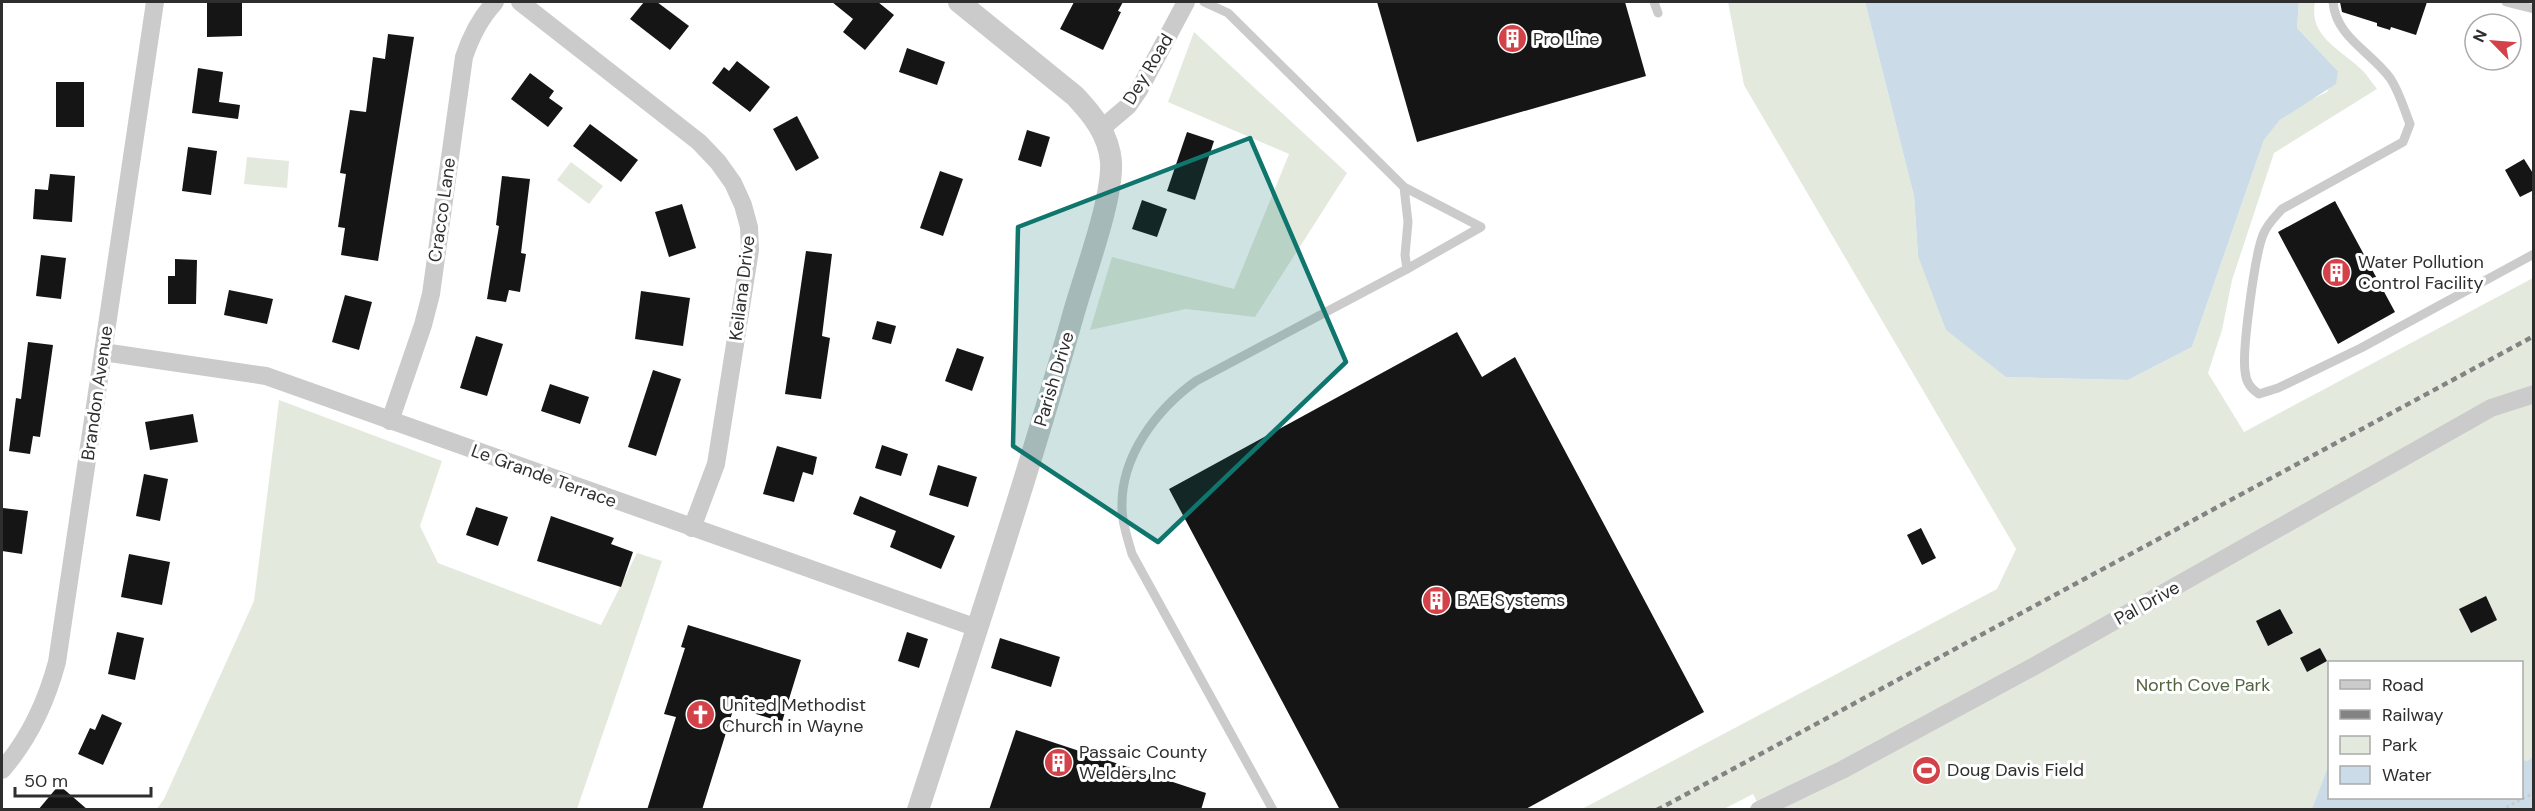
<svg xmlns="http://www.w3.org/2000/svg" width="2535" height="811" viewBox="0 0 2535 811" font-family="'DM Sans',sans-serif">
<rect width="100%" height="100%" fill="#fff"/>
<g fill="#e3eadd" fill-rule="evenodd">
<path d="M1728,2H1865L1914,196L1918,256L2006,377L2128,380L2192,347L2264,140L2280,120L2304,103L2327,92L2338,71L2297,28L2299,2H2315C2308,37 2342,50 2363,71C2368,76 2372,83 2377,89L2274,153L2232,280L2222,330L2208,373L2244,432L2533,278V809L1761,810L1753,794L1724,809L1580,810L1997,589L2016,549L1744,85ZM2330,662H2522V798H2330Z"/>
<path d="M1194,32L1347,173L1255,317L1186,309L1090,330L1112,257L1234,289L1289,154L1168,102Z"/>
<path d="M247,157L289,161L287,188L244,184Z"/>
<path d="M571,162L603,186L589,204L557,180Z"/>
<path d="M279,400L442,461L420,526L438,563L601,625L637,553L662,561L577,809L156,810L164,799L254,601Z"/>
</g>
<g fill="#cbdce8">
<path d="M1865,2H2299L2297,28L2338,71L2336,84L2280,120L2264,140L2192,347L2128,380L2006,377L1946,330L1918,256L1914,196Z"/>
<path d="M2533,757V809H2312L2329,765L2330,798H2522V760L2528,761Z"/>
</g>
<g fill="#151515">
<path d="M207,2H242V36L207,37Z"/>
<path d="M644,2H657L689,26L670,50L630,19Z"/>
<path d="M832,2H878L894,15L865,50L843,32L853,19Z"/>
<path d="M1074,2H1123L1118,11L1121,12L1103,50L1060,29Z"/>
<path d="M1377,2H1625L1646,76L1417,142Z"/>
<path d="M2340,2H2427L2416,35L2391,27L2390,30L2377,26V23L2342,12Z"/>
<path d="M388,34L414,37L378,261L341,255L345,228L338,227L346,174L340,173L350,110L366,112L373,57L385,59Z"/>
<path d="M907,48L945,62L937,85L899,72Z"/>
<path d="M737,61L770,87L750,112L712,83L724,67L729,71Z"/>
<path d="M198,68L223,72L219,102L240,105L238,119L192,113Z"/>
<path d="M530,73L554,91L549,98L563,108L548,127L511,99Z"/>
<rect x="56" y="82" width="28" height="45"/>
<path d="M797,116L819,158L796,171L773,129Z"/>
<path d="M590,124L638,160L621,182L573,146Z"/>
<path d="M1027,130L1050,137L1041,167L1018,160Z"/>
<path d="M1187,132L1214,141L1195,200L1167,191Z"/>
<path d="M188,147L217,151L211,195L182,191Z"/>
<path d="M2524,159L2534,175V190L2520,197L2505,170Z"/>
<path d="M940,171L963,179L943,236L920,228Z"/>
<path d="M50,174L75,176L72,222L33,219L35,189L48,190Z"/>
<path d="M502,176L530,179L521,253L526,254L520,292L509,290L506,302L487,299L499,226L496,225Z"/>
<path d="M1142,200L1167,209L1157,237L1132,229Z"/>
<path d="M2335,201L2395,312L2338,344L2278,232Z"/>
<path d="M682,204L696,248L669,257L655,212Z"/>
<path d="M806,251L832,254L822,336L830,338L821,399L785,394Z"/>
<path d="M41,255L66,258L61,299L36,296Z"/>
<path d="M175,259L197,260L196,304H168V276H175Z"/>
<path d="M229,290L273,299L267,324L224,315Z"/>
<path d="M641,291L690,298L683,346L635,339Z"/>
<path d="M345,295L372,302L359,350L332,342Z"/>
<path d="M877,321L896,326L891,344L872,339Z"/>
<path d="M1457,332L1482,377L1515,357L1704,712L1524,810H1340L1169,489Z"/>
<path d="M476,336L503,344L487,396L460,388Z"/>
<path d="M28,342L53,345L40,437L33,436L30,454L9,451L16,398L21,399Z"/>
<path d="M957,348L984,357L972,391L945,381Z"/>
<path d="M653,370L681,379L656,456L628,447Z"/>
<path d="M550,384L589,397L580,424L541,411Z"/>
<path d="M193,414L198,442L150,450L145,422Z"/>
<path d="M882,445L908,454L901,476L875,468Z"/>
<path d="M777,446L817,457L813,475L803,472L794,502L763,494Z"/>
<path d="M938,465L977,477L968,507L929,495Z"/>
<path d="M144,474L168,479L160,521L136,516Z"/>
<path d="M860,496L955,536L941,569L890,547L896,531L853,514Z"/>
<path d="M476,507L508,517L498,546L466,535Z"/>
<path d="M3,508L28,511L22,554L2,551Z"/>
<path d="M551,516L614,538L611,544L633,552L621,587L537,561Z"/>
<path d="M1921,528L1936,558L1922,565L1907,535Z"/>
<path d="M129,554L170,562L162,605L121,597Z"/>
<path d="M2486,596L2497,620L2471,633L2459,609Z"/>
<path d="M2280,609L2293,633L2268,646L2256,621Z"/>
<path d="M688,625L801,660L782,722L734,707L702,810H647L676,717L664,714L685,648L681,647Z"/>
<path d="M117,632L144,638L135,680L108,674Z"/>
<path d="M907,632L928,639L919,668L898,661Z"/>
<path d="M1000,638L1060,657L1051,687L991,668Z"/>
<path d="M2320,648L2327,661L2307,672L2300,658Z"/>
<path d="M102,714L122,723L103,765L78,754L90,728L95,730Z"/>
<path d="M1016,730L1206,793L1201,810H989Z"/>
<path d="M59,785L88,810H38Z"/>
</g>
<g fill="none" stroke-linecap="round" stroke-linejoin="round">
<path stroke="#cbcbcb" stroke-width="3" stroke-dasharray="3 3" stroke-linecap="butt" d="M2501,810L2534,793"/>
<g stroke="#cbcbcb" stroke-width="9">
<path d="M1204,2L1228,13L1404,187L1481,227L1407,269L1405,255L1408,222L1404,187"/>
<path d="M1654,2L1658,13"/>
<path d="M2333,2C2336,37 2370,51 2390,78C2399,91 2404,109 2410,124L2403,142L2282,209C2275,217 2267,224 2263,235C2255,254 2242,350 2245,371C2246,382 2250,388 2259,394L2278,388L2361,348L2534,254"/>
<path d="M2506,2L2534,9"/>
<path d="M1273,810L1132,554C1128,539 1122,524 1122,509C1120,457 1156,410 1196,381L1407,269"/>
</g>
<g stroke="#cbcbcb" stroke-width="18">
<path d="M520,2L699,142L718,162L733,183L743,205L749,227L750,250L716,464L692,528"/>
<path d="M1101,129L1128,106L1139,90L1186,2"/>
<path d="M103,352L266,376L977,628"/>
<path d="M390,421L423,325L431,294L464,57C471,36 480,18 495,2"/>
<path d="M2,770C30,738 46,703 57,662L155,2"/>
<path d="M1759,810L1842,770L2031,668L2491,408L2534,394"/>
</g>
<path stroke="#cbcbcb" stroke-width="22" d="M918,810C972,644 1027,479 1074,312C1085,273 1113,199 1111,162C1109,135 1093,115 1075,96L959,2"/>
<path stroke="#838383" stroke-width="4.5" stroke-dasharray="6 4.5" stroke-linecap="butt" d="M1657,810L2534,336"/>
</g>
<path fill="#0f766e" fill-opacity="0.2" stroke="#0f766e" stroke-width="4.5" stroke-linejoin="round" d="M1250,138L1346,362L1158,542L1013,446L1018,227Z"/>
<defs>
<symbol id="building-disc" viewBox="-11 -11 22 22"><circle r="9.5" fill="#d34248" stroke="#fff"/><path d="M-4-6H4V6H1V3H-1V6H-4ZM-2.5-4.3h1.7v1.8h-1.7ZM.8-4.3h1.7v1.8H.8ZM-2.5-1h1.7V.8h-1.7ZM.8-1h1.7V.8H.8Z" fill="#fff"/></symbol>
<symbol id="church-disc" viewBox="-11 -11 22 22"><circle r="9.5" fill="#d34248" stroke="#fff"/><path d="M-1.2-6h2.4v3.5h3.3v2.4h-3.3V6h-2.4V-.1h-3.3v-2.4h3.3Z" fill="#fff"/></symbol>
<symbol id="stadium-disc" viewBox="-11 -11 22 22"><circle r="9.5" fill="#d34248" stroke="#fff"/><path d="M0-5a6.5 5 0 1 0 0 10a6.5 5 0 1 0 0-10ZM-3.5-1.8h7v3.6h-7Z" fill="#fff"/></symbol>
</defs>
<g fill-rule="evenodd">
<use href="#building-disc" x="1496" y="22" width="33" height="33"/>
<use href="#building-disc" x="2320" y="256" width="33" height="33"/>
<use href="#building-disc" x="1420" y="584" width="33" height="33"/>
<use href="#church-disc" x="684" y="698" width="33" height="33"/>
<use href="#building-disc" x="1042" y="746" width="33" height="33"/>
<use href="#stadium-disc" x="1910" y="754" width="33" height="33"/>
</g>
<g text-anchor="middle" stroke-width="6" stroke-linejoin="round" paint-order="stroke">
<g font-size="18" fill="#2e2e2e" stroke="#fff" text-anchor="start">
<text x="1533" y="45">Pro Line</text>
<text x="2358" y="268">Water Pollution<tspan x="2358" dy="21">Control Facility</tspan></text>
<text x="1457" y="606">BAE Systems</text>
<text x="722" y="711">United Methodist<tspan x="722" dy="21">Church in Wayne</tspan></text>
<text x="1079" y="758">Passaic County<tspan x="1079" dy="21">Welders Inc</tspan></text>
<text x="1947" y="776">Doug Davis Field</text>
</g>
<g font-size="18" fill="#2e2e2e" stroke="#fff">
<text transform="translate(1148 69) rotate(-59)" y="6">Dey Road</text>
<text transform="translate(442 210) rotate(-82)" y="6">Cracco Lane</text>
<text transform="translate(742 288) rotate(-83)" y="6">Keilana Drive</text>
<text transform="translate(1054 379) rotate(-73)" y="6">Parish Drive</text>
<text transform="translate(97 393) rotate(-82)" y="6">Brandon Avenue</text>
<text transform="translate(544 476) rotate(20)" y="6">Le Grande Terrace</text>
<text transform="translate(2147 603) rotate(-29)" y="6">Pal Drive</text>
</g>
<g font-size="18" fill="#506540" stroke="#fff">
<text x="2203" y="691">North Cove Park</text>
</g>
</g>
<rect width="2535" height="811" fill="none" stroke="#2e2e2e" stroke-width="6"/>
<rect x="2328" y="661" width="195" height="138" fill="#ffffff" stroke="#ababab" stroke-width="1.5"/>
<rect x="2340" y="680" width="30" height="9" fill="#cbcbcb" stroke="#ababab" stroke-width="1.5"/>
<text x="2382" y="691" font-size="18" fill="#2e2e2e">Road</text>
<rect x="2340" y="710" width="30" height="9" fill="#838383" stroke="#ababab" stroke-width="1.5"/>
<text x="2382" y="721" font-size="18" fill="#2e2e2e">Railway</text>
<rect x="2340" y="736" width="30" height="18" fill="#e3eadd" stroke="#ababab" stroke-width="1.5"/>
<text x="2382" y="751" font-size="18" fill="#2e2e2e">Park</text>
<rect x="2340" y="766" width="30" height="18" fill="#cbdce8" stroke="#ababab" stroke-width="1.5"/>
<text x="2382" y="781" font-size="18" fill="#2e2e2e">Water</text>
<g transform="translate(2493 42) rotate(295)"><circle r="28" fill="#ffffff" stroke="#ababab" stroke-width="1.5"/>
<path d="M0-4.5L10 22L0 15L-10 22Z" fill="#d34248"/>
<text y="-9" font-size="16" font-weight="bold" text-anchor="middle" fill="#2e2e2e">N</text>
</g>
<path d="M15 787v9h136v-9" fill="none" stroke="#2e2e2e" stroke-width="3"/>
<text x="24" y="787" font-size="18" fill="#2e2e2e" stroke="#ffffff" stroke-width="4.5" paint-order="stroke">50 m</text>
</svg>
